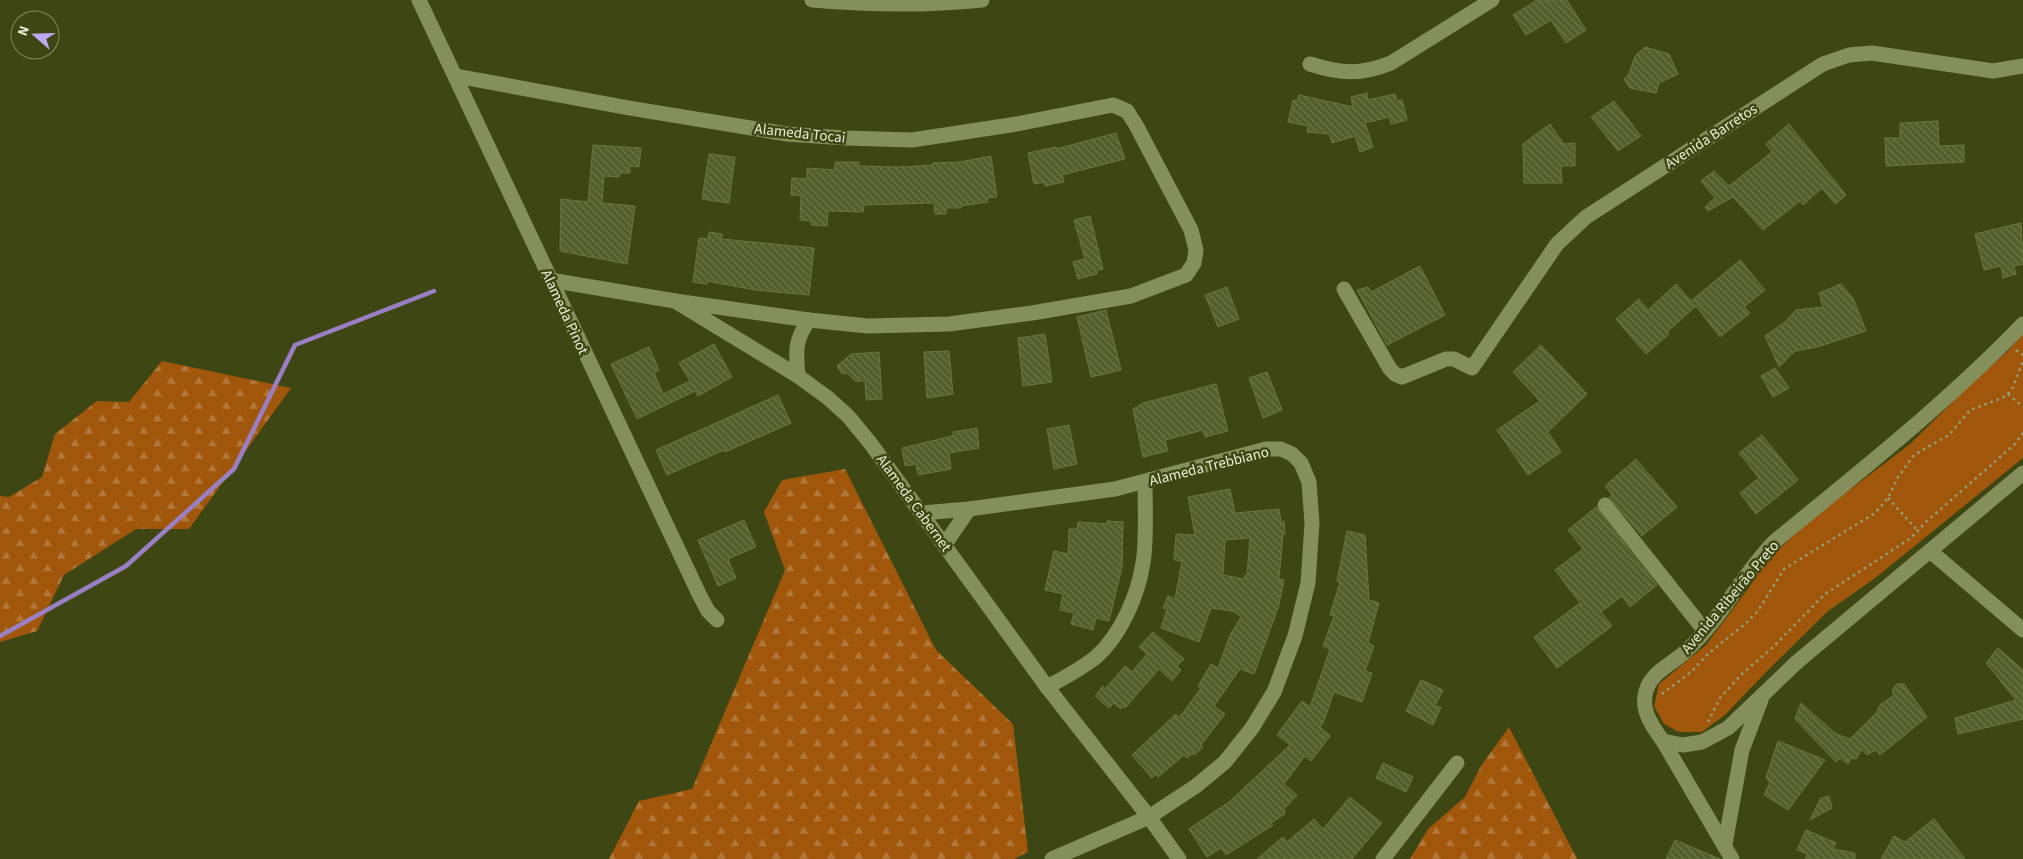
<svg xmlns="http://www.w3.org/2000/svg" width="2023" height="859" viewBox="0 0 2023 859" font-family="'Source Sans 3',sans-serif">
<defs>
<pattern id="forest-firs" width="22" height="20" patternUnits="userSpaceOnUse" patternTransform="scale(1.25)"><rect width="22" height="20" fill="#a0570b"/><path d="M5 1l3.5 6h-7zM16 11l3.5 6h-7z" fill="#b27839"/></pattern>
<pattern id="building-back-hatch" width="6" height="6" patternUnits="userSpaceOnUse" patternTransform="scale(1.25)"><rect width="6" height="6" fill="#545e2b"/><path d="M-1 5l2 2M0 0l6 6M5-1l2 2" fill="none" stroke="#6d7549"/></pattern>
</defs>
<rect width="100%" height="100%" fill="#3e4713"/>
<g fill="url(#forest-firs)">
<path d="M162,361L291,388L189,529H136L64,575L37,631L0,642V496L9,497L42,477L55,434L97,401L129,402Z"/>
<path d="M845,469L936,650L1013,724L1028,852L1014,859H609L639,801L692,789L785,570L764,512L782,480Z"/>
<path d="M1509,727L1577,859H1410L1428,829L1465,797L1481,766Z"/>
</g>
<path fill="#a0570b" d="M2023,334V458L1874,579L1828,611L1767,671L1726,714L1702,732H1679L1664,724L1654,706L1659,684L1706,645L1748,589L1767,560L1818,514L1910,444L1970,385L2008,351Z"/>
<g fill="none" stroke-linecap="round" stroke-linejoin="round">
<path stroke="#9a7fc4" stroke-width="4.5" d="M0,636L126,566L234,469L295,345L434,291"/>
</g>
<g fill="url(#building-back-hatch)" stroke="#6b7542" fill-rule="evenodd">
<path d="M1537,0H1567L1586,30L1566,43L1551,20L1526,35L1513,15Z"/>
<path d="M1645,47L1669,54L1678,74L1659,83L1656,93L1630,88L1624,79L1629,74L1635,56Z"/>
<path d="M1367,93L1368,100L1395,94L1397,101L1402,100L1407,120L1391,124L1389,117L1365,123L1373,147L1360,152L1355,136L1332,143L1329,134L1307,132L1308,126L1288,122L1293,100L1297,101L1299,95L1353,107L1351,97Z"/>
<path d="M1614,101L1641,136L1618,151L1591,117Z"/>
<path d="M1938,121L1939,146L1964,145V162L1886,166L1885,138H1900V123Z"/>
<path d="M1550,124L1564,144L1575,143V166H1561L1562,183H1524L1523,144Z"/>
<path d="M1789,124L1846,195L1835,204L1822,188L1803,205L1800,201L1763,230L1733,197L1708,211L1705,207L1715,198L1701,181L1714,171L1729,186L1772,152L1766,144Z"/>
<path d="M1116,133L1125,159L1062,175L1064,182L1045,186V182L1034,184L1028,153L1056,147V149Z"/>
<path d="M593,145L641,148L639,167L630,166V173H620L619,177L604,176L602,203L635,206L627,264L560,251L561,199L588,202Z"/>
<path d="M709,154L735,157L729,203L702,199Z"/>
<path d="M991,156L997,197L987,198L988,202L961,206V208H946V214H935L934,203L864,205L863,212L828,211L827,226L811,225V221L800,220L801,196L791,195L792,178L807,179V168L835,170V162H859V166L900,167L933,165V163L960,162Z"/>
<path d="M1090,216L1103,269L1096,271L1097,274L1078,279L1073,262L1085,259L1074,220Z"/>
<path d="M2021,223L2023,264L2014,266L2016,274L2003,278L2001,266L1984,270L1975,234Z"/>
<path d="M709,232L722,234V239L814,248L809,295L755,290L707,281V284L693,282L699,238L708,239Z"/>
<path d="M1740,260L1765,290L1744,307L1750,313L1720,337L1696,306L1667,332L1669,334L1646,354L1616,319L1639,299L1648,310L1676,284L1691,301Z"/>
<path d="M1420,266L1445,315L1387,345L1357,290L1368,287L1371,292Z"/>
<path d="M1841,284L1853,298L1866,331L1817,347L1795,351L1779,367L1765,336L1785,322L1796,310L1823,307L1819,293Z"/>
<path d="M1227,287L1239,319L1218,327L1205,295Z"/>
<path d="M1106,310L1121,370L1091,377L1077,317Z"/>
<path d="M1045,334L1052,382L1023,386L1018,338Z"/>
<path d="M714,344L732,377L698,396L695,391L637,419L611,364L649,347L659,370L654,373L663,394L690,381L679,363Z"/>
<path d="M1541,345L1587,394L1548,432L1561,452L1528,475L1497,430L1540,401L1513,372Z"/>
<path d="M949,351L953,394L927,398L924,352Z"/>
<path d="M879,352L882,399L866,400L865,381H855L847,373L842,374L837,366L851,354Z"/>
<path d="M1775,368L1789,388L1773,397L1761,376Z"/>
<path d="M1267,372L1282,410L1263,418L1249,378Z"/>
<path d="M1216,384L1228,431L1205,437L1203,430L1165,440L1168,451L1143,457L1133,409L1143,403Z"/>
<path d="M778,395L791,423L725,452L724,450L667,475L656,450Z"/>
<path d="M1069,425L1077,464L1054,469L1047,429Z"/>
<path d="M977,428L979,448L949,453L951,469L918,475L916,464L905,466L902,448L953,436V432Z"/>
<path d="M1762,435L1798,480L1756,514L1740,493L1759,478L1739,453Z"/>
<path d="M1636,459L1677,507L1642,536L1609,497L1612,495L1605,486Z"/>
<path d="M1230,489L1235,513L1279,509L1281,522L1284,521L1285,534H1283L1279,579L1284,580L1278,608L1254,674L1240,669L1214,706L1225,714L1201,745L1203,747L1194,755L1193,753L1187,758L1184,755L1158,777L1156,774L1152,778L1132,755L1176,714L1179,718L1201,688L1198,686L1211,664L1218,668L1230,635L1241,617L1233,611L1211,608L1199,642L1161,628L1167,609L1163,608L1168,596L1175,599L1182,561L1174,560L1176,534L1195,535L1188,497ZM1250,538L1247,575H1245L1244,579L1223,575L1225,540Z"/>
<path d="M1596,507L1657,585L1630,607L1622,596L1601,612L1612,626L1557,668L1534,637L1580,603L1555,570L1583,549L1568,530Z"/>
<path d="M744,520L756,547L728,559L736,578L718,586L698,540Z"/>
<path d="M1107,521L1123,522L1122,567L1109,621L1096,618L1093,630L1071,624L1074,613L1060,610L1063,594L1045,590L1054,551L1068,554L1069,529H1077L1078,522L1107,524Z"/>
<path d="M1347,531L1365,535L1369,600L1379,603L1368,643L1374,646L1365,671L1372,673L1362,702L1334,692L1324,721L1320,727L1330,736L1311,761L1305,756L1284,784L1297,795L1284,809L1285,814L1271,823L1273,825L1226,855L1221,848L1207,857L1189,829L1229,802L1290,745L1277,735L1302,701L1310,707L1330,649L1323,646L1334,616L1330,615L1340,582L1337,581Z"/>
<path d="M1153,632L1184,659L1177,666L1181,670L1172,681L1159,669L1125,708L1123,706L1121,709L1114,703L1109,708L1095,696L1103,686L1105,689L1125,666L1132,672L1147,654L1139,647Z"/>
<path d="M1998,648L2023,670V719L1958,734L1955,718L2016,700L1986,663Z"/>
<path d="M1421,680L1443,690L1435,706L1441,707L1433,725L1406,711Z"/>
<path d="M1897,684H1904L1927,717L1880,755L1876,750L1867,755L1862,749L1856,759L1851,758L1848,764L1840,758L1836,762L1795,719L1801,703L1836,734L1850,739L1876,713L1880,705L1894,695L1892,690Z"/>
<path d="M1778,741L1825,760L1788,810L1764,795L1770,782L1766,778Z"/>
<path d="M1383,763L1413,777L1406,792L1376,778Z"/>
<path d="M1829,796L1832,808L1810,820L1820,799Z"/>
<path d="M1350,797L1382,823L1352,859H1257L1283,837L1287,842L1314,819L1323,829Z"/>
<path d="M1934,819L1965,859H1881L1894,836L1905,842Z"/>
<path d="M1806,830L1836,843L1833,849L1855,853V859H1805L1808,854L1797,850Z"/>
<path d="M1675,840L1720,859H1666Z"/>
</g>
<g fill="none" stroke-linecap="round" stroke-linejoin="round">
<g stroke="#969e77" stroke-width="2.5" stroke-dasharray="2.5 4" stroke-linecap="butt">
<path d="M2016,350L2023,355"/>
<path d="M2008,394L2023,407"/>
<path d="M1888,498L1917,530"/>
<path d="M1662,694L1691,672L1709,653L1745,624L1758,611L1784,569L1875,513L1888,498L1898,477L1914,455L1949,435L1970,410L2002,398L2008,394L2013,387L2023,361"/>
<path d="M1708,722L1720,698L1742,674L1773,647L1825,594L1911,538L1926,522L2015,444L2023,433"/>
</g>
<g stroke="#848f5b" stroke-width="15">
<path d="M419,0L699,594L708,611L717,620"/>
<path d="M812,0C869,5 926,6 982,0"/>
<path d="M1310,64C1341,74 1361,75 1391,63L1492,0"/>
<path d="M456,76L629,108L787,134L845,138L912,140L1017,124L1113,105L1127,111L1136,125L1191,230L1196,250L1194,263L1186,275L1131,296L1032,313L949,324L868,326L809,320L675,301"/>
<path d="M550,280L675,301L798,376L828,398L848,416L871,444L1047,687L1149,817L1179,859"/>
<path d="M1344,289L1390,369L1395,374L1402,377L1446,359H1454L1472,368L1557,244L1586,217L1823,64L1849,55L1872,53L1993,71L2023,66"/>
<path d="M2023,324C1947,403 1859,472 1774,542C1741,576 1720,621 1685,652C1670,666 1648,673 1645,696C1642,712 1654,729 1663,741L1683,745L1702,742L1728,728L1797,662L2023,473"/>
<path d="M798,376C796,352 794,341 809,320"/>
<path d="M1605,505L1705,631"/>
<path d="M922,513L969,509L1115,489L1266,449H1281L1292,454L1301,463L1309,482L1312,523L1308,583L1295,636L1274,692L1252,728L1225,762L1196,786L1149,817L1052,859"/>
<path d="M945,544L969,509"/>
<path d="M1930,551L2023,630"/>
<path d="M1047,687C1064,678 1081,669 1096,657C1121,635 1138,595 1143,563C1147,539 1145,507 1145,482"/>
<path d="M1663,741L1732,859"/>
<path d="M1725,844L1742,750L1761,700"/>
<path d="M1383,859L1457,763"/>
</g>
</g>
<g text-anchor="middle" stroke-width="5" stroke-linejoin="round" paint-order="stroke">
<g font-size="15" fill="#e8eed3" stroke="#3e4713">
<text transform="translate(800 133) rotate(6)" y="5">Alameda Tocai</text>
<text transform="translate(1711 136) rotate(-33)" y="5">Avenida Barretos</text>
<text transform="translate(565 312) rotate(65)" y="5">Alameda Pinot</text>
<text transform="translate(1209 466) rotate(-14)" y="5">Alameda Trebbiano</text>
<text transform="translate(914 503) rotate(54)" y="5">Alameda Cabernet</text>
<text transform="translate(1730 597) rotate(-50)" y="5">Avenida Ribeirão Preto</text>
</g>
</g>
<g transform="translate(35 35) rotate(290)"><circle r="24" fill="#3e4713" stroke="#828a60"/>
<path d="M0-4L9 19L0 12L-9 19Z" fill="#c0a8f4"/>
<text y="-8" font-size="14" font-weight="bold" text-anchor="middle" fill="#e8eed3">N</text>
</g>
</svg>
